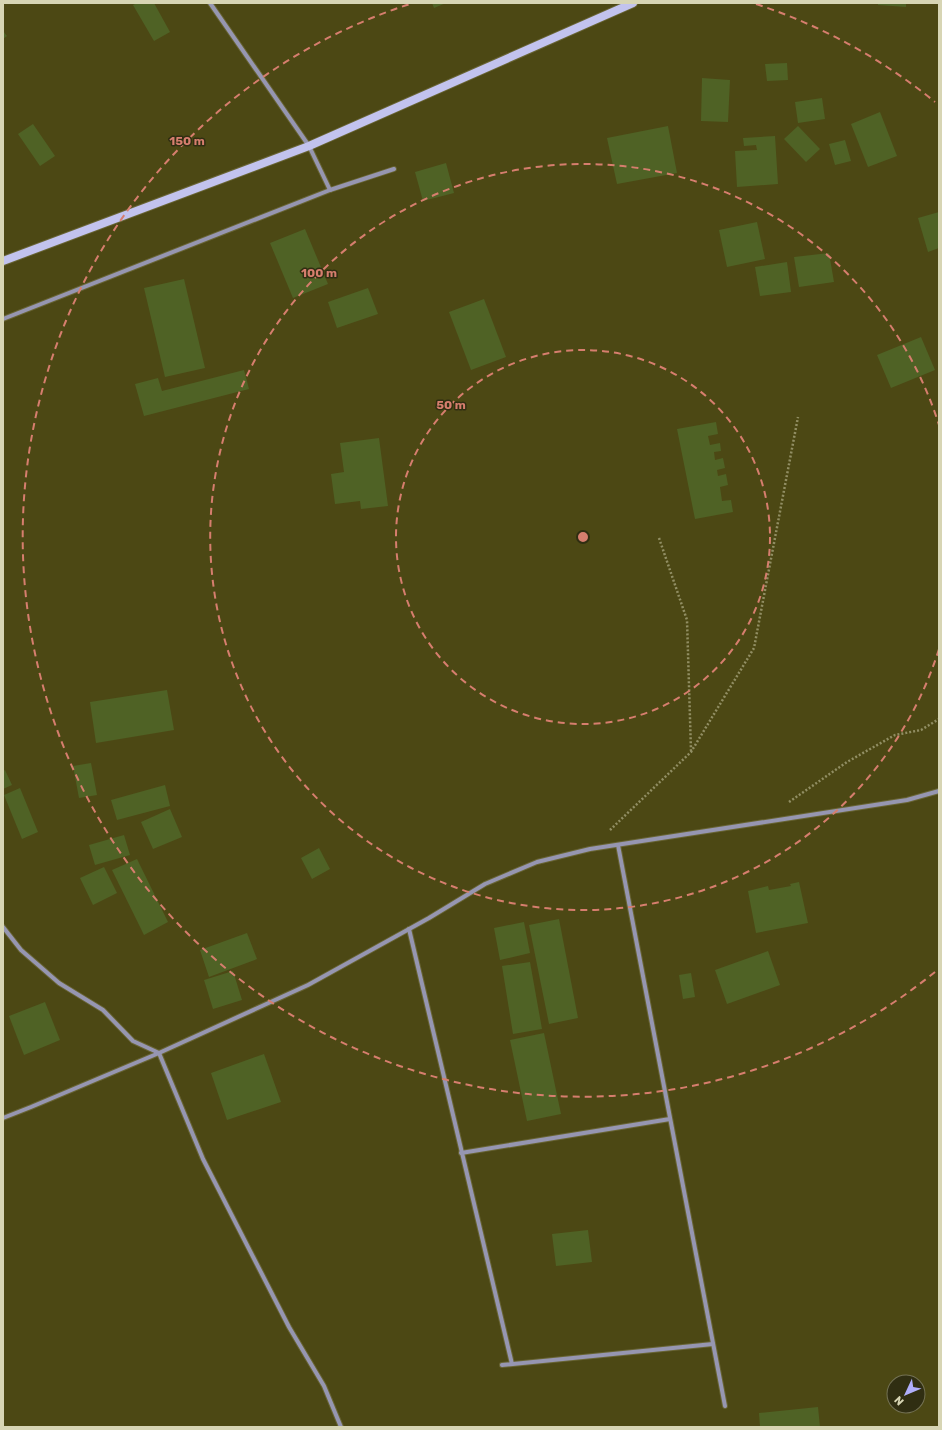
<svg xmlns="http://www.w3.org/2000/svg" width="942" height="1430" viewBox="0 0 942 1430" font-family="Rubik,sans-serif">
<rect width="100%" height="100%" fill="#4c4814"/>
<g fill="#4f6225">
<path d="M137,3H154L170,32L154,41L133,5Z"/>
<path d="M432,3H446L434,8Z"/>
<path d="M878,3H906V7L878,5Z"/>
<path d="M3,31L7,36L3,39Z"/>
<path d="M787,63L788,80L767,81L765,64Z"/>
<path d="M702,78L730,80L728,122L701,121Z"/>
<path d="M822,98L825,119L798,123L795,102Z"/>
<path d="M880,112L897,156L868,167L851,124Z"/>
<path d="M33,124L55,156L40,166L18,134Z"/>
<path d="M668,126L677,173L617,184L607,138Z"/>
<path d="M798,126L820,149L806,162L784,139Z"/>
<path d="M775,136L778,184L737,187L735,151L757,150L756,145L744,146L743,138Z"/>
<path d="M845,140L851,161L835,165L829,144Z"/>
<path d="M446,163L454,193L423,201L415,172Z"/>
<path d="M939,212V248L928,252L918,218Z"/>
<path d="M757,222L765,259L727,267L719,230Z"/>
<path d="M305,229L328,284L293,298L270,243Z"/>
<path d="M829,253L834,282L799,287L794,257Z"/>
<path d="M787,262L791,292L760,296L755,267Z"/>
<path d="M184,279L205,368L165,377L144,288Z"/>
<path d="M368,288L378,314L337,328L328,302Z"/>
<path d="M484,299L506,357L471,370L449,312Z"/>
<path d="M921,337L935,370L891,388L877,355Z"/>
<path d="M244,370L249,389L144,416L135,384L158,378L162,391Z"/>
<path d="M716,422L718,434L708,436L710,445L720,443L721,451L714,452L715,460L723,458L725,468L717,470L718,476L726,474L728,485L720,487L722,501L731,500L733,512L695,519L677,429Z"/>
<path d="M379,438L388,506L361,509L360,501L335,504L331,474L344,472L340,443Z"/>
<path d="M167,690L174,730L96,743L90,702Z"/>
<path d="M91,763L97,795L79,798L73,766Z"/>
<path d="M5,770L12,785L3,789V771Z"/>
<path d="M165,785L170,806L117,820L111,800Z"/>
<path d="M20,788L38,832L22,839L4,795Z"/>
<path d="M170,809L182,837L153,849L141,822Z"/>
<path d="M124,835L130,855L95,865L89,845Z"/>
<path d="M319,848L330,869L312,879L301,858Z"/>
<path d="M137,859L168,922L144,935L112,870Z"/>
<path d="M104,867L117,893L93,905L80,878Z"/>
<path d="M799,882L808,923L756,933L748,891L768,886L769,890L791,886L790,884Z"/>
<path d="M559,919L578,1018L549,1024L529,925Z"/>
<path d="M524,922L530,953L500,960L494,928Z"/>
<path d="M247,933L257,959L209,977L200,950Z"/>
<path d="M768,951L780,985L727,1004L715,970Z"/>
<path d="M530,962L542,1029L513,1034L502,966Z"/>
<path d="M233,971L242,1000L213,1009L204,980Z"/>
<path d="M691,973L695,997L683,999L679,975Z"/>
<path d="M45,1002L60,1040L24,1055L9,1016Z"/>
<path d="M544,1033L561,1114L527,1121L510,1040Z"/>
<path d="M264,1054L281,1102L227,1120L211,1073Z"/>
<path d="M588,1230L592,1262L556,1266L552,1234Z"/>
<path d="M818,1407L820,1427H760L759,1413Z"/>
</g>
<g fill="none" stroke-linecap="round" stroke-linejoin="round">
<defs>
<g id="street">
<path d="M210,3L309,146L330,190"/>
<path d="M3,319L330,190L394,169"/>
<path d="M618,845L725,1406"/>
<path d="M3,927L21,950L59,983L103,1010L133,1041L159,1053L203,1159L289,1327L324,1386L341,1427"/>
<path d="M409,929L512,1364"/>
<path d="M3,1118L31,1107L159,1053L308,985L429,918L485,884L537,862L590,849L907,800L939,791"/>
<path d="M461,1153L670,1119"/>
<path d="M502,1365L713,1344"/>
</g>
<path id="secondary" d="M3,261L309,146L633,3"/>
</defs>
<use href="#street" stroke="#686434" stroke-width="6"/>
<use href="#secondary" stroke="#686434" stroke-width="10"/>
<g stroke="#918e63" stroke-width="2.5" stroke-dasharray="2 2" stroke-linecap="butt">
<path d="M659,538L687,620L691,751"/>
<path d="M789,802L847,762L895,735L921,730L939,719"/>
<path d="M610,830L691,752L754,648L798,417"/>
</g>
<use href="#street" stroke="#9696b1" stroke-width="4"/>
<use href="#secondary" stroke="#c2c3ee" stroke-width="8"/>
</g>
<g fill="none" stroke="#d67e6e" stroke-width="2" stroke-dasharray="7 5">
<circle cx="583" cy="537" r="187"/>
<path d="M939 649A373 373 0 1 1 939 425"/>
<path d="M935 972A560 560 0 1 1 410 4M756 4A560 560 0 0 1 935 102"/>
</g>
<circle cx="583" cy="537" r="6" fill="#d67e6e" stroke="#302e12" stroke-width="2"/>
<g font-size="12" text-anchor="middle" font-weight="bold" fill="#d67e6e" stroke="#302e12" stroke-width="3" stroke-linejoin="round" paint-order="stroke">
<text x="187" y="145">150 m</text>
<text x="319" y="277">100 m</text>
<text x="451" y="409">50 m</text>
</g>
<rect width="942" height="1430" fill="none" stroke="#d7d5b4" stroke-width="8"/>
<g transform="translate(906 1394) rotate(226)"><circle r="19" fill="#302e12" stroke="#737153"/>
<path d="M0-3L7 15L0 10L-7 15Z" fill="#afaefa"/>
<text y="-6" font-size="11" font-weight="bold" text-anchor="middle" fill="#d7d5b4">N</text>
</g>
</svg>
